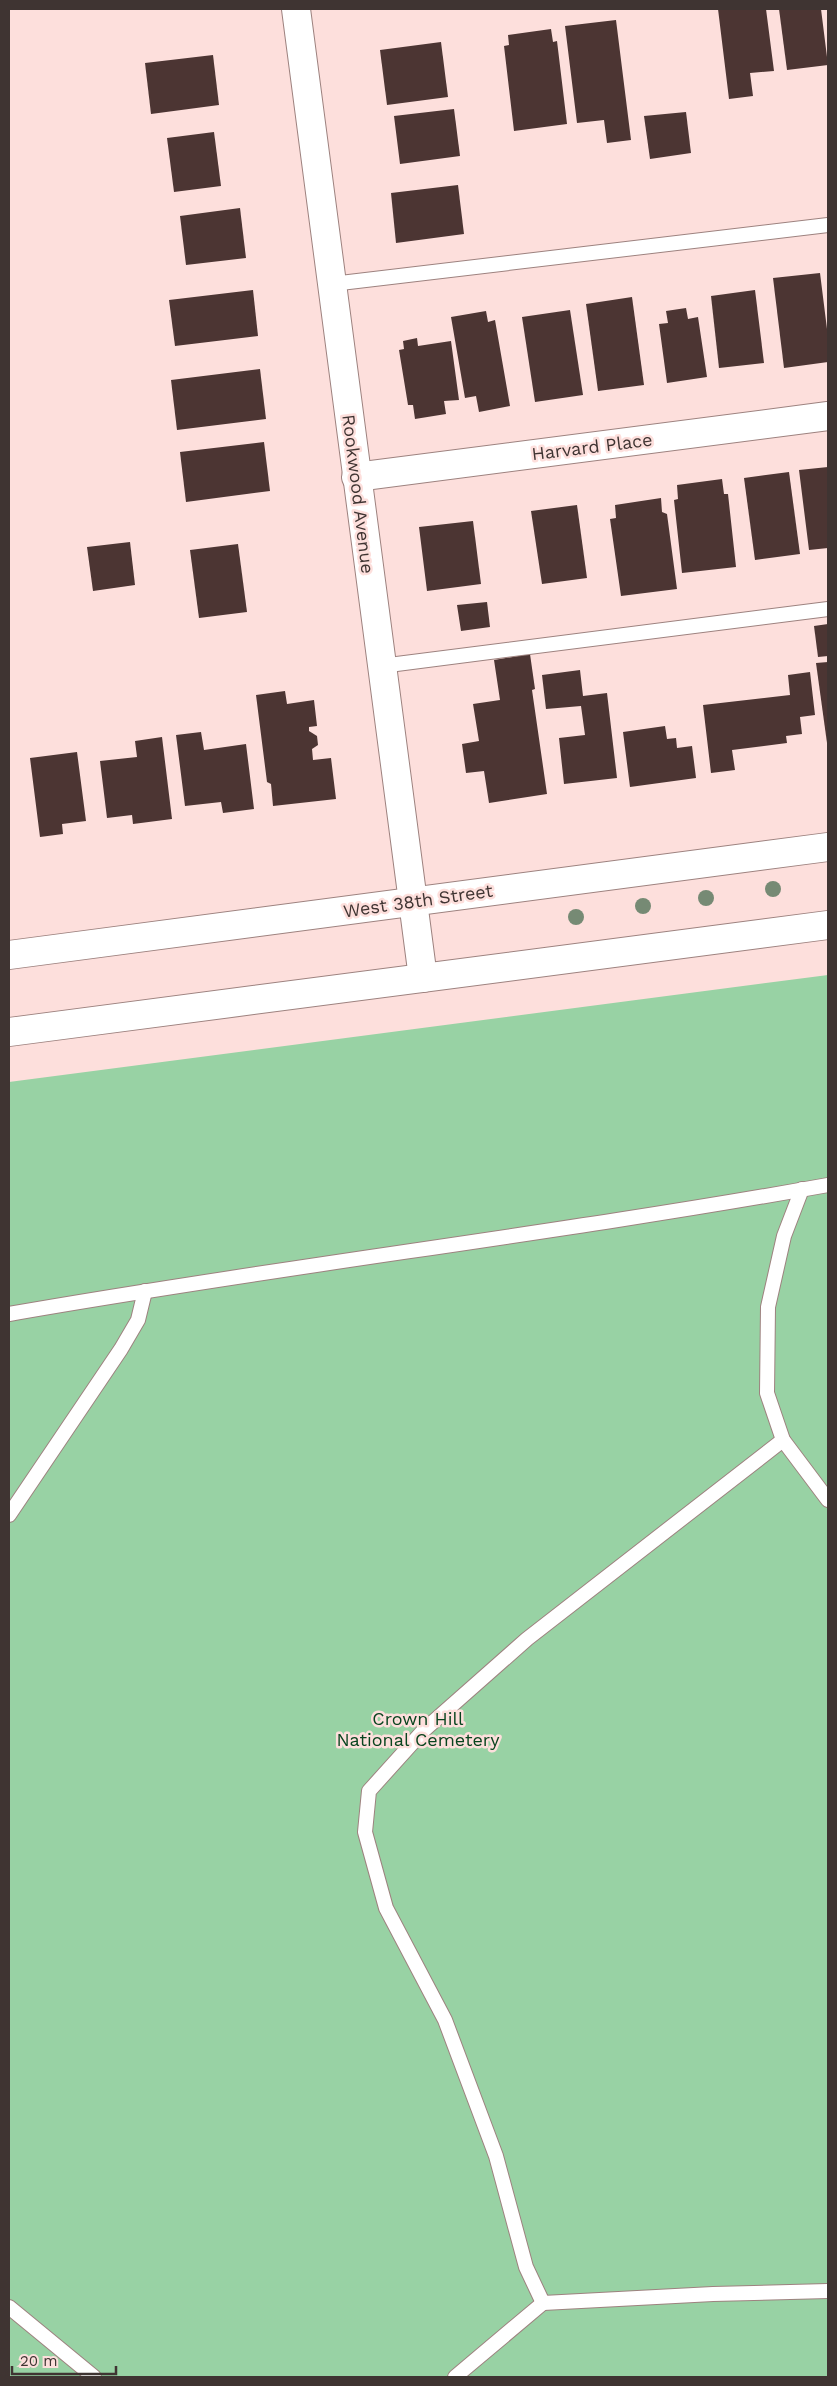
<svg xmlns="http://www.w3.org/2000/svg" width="837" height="2386" viewBox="0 0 837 2386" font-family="'Work Sans',sans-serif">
<rect width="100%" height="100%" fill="#fddfdc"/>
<path fill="#98d2a4" d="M828,975V2377H9V1082Z"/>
<g fill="#4c3533">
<path d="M718,9H766L774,71L750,73L753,96L729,99Z"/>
<path d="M779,9H821L828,65L787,70Z"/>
<path d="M616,20L631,140L607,143L604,120L577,123L565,26Z"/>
<path d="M551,29L553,42L557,41L567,124L514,131L504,46L509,45L508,35Z"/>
<path d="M441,42L448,97L387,105L380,50Z"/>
<path d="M213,55L219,105L151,114L145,63Z"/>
<path d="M454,109L460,156L400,164L394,116Z"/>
<path d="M686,112L691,153L650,159L644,116Z"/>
<path d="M214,132L221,186L174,192L167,138Z"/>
<path d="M458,185L464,234L396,243L391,193Z"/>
<path d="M240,208L246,258L186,265L180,216Z"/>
<path d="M820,273L828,337V362L784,368L773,278Z"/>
<path d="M253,290L258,336L175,346L169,300Z"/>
<path d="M755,290L764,363L719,368L711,296Z"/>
<path d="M632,297L644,385L598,391L586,304Z"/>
<path d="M686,308L688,319L698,317L707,377L667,383L659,324L668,323L666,311Z"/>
<path d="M570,310L583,395L535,402L522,317Z"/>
<path d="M486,311L488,322L495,320L510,406L479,412L476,396L465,398L451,317Z"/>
<path d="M417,338L418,346L451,341L459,400L444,401L446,414L415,419L413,405H408L399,350L404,349L403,341Z"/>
<path d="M260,369L266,419L177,430L171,380Z"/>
<path d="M264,442L270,491L186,502L180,452Z"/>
<path d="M828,467V548L809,550L799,470Z"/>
<path d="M789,472L800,554L755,560L744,478Z"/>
<path d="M722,479L724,494H728L736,567L682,573L674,500L678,499L677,485Z"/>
<path d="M661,498L662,512L667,514L677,589L621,596L610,519L616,518L615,505Z"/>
<path d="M577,505L587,578L542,584L531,511Z"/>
<path d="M473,521L481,584L427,591L419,527Z"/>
<path d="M130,542L135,585L93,591L87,547Z"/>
<path d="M238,544L247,612L199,618L190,550Z"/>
<path d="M487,602L490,627L461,631L457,605Z"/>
<path d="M828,624V656L818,657L814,626Z"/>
<path d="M530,654L535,689L532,690L547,794L489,803L484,771L466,773L462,744L479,741L473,704L500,700L494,660Z"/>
<path d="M828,662V743H827L816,663Z"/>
<path d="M580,670L583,696L607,693L617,778L564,784L559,738L585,735L581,706L546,709L542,675Z"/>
<path d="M810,672L815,715L800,717L802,734L786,736L787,743L732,750L735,770L711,773L703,705L790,695L788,675Z"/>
<path d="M285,691L287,704L314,700L317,726L309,727V731L317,736L318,745L312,749L313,760L331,758L336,799L273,806L271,784L267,782L256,695Z"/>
<path d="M665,726L667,739L676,738L677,748L692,746L696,778L630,787L623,732Z"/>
<path d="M201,732L204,750L246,744L254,809L223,813L221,802L185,806L176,735Z"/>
<path d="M162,737L172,819L133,824L132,815L107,818L100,761L137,757L135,741Z"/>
<path d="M77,752L86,821L62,824L63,834L40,837L30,758Z"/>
</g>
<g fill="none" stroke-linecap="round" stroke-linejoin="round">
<defs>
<g id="lane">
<path d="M332,284L828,225"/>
<path d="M381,666L828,609"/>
<path d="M802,1189L784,1236L768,1307L767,1393L783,1440L828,1500"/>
<path d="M9,1314C281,1266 556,1234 828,1185"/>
<path d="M783,1440L527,1639L424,1730L369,1791L365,1832L386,1908L445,2020L496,2156L526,2267L543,2303L713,2294L828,2291"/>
<path d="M9,1515L121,1349L138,1320L145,1291"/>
<path d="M9,2307L94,2377"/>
<path d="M455,2377L543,2303"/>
</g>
<g id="street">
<path d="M296,9L423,978"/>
<path d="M356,477L828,416"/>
</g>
<g id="primary">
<path d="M9,955L828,847"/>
<path d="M9,1032L828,925"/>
</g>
</defs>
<use href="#lane" stroke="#9d827f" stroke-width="16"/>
<use href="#street" stroke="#9d827f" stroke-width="30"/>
<use href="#primary" stroke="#9d827f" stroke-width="30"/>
<use href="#lane" stroke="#fff" stroke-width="14"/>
<use href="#street" stroke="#fff" stroke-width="28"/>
<use href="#primary" stroke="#fff" stroke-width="28"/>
</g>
<g fill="#768a74">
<circle cx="773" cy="889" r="8"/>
<circle cx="706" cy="898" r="8"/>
<circle cx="643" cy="906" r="8"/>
<circle cx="576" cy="917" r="8"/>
</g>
<g text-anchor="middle" stroke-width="5" stroke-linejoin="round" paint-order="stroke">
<g font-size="18" fill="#3f3432" stroke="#fddfdc">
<text transform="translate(592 447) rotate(-7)" y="6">Harvard Place</text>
<text transform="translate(358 494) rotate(83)" y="6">Rookwood Avenue</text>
<text transform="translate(418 901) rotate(-8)" y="6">West 38th Street</text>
</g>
<g font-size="18" fill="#08441e" stroke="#fddfdc">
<text x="418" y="1725">Crown Hill<tspan x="418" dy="21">National Cemetery</tspan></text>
</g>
</g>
<rect width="837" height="2386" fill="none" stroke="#3f3432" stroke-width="20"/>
<path d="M12 2366v8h104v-8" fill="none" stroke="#3f3432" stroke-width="2.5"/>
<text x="20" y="2366" font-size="15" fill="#3f3432" stroke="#fddfdc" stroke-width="4" paint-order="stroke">20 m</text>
</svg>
